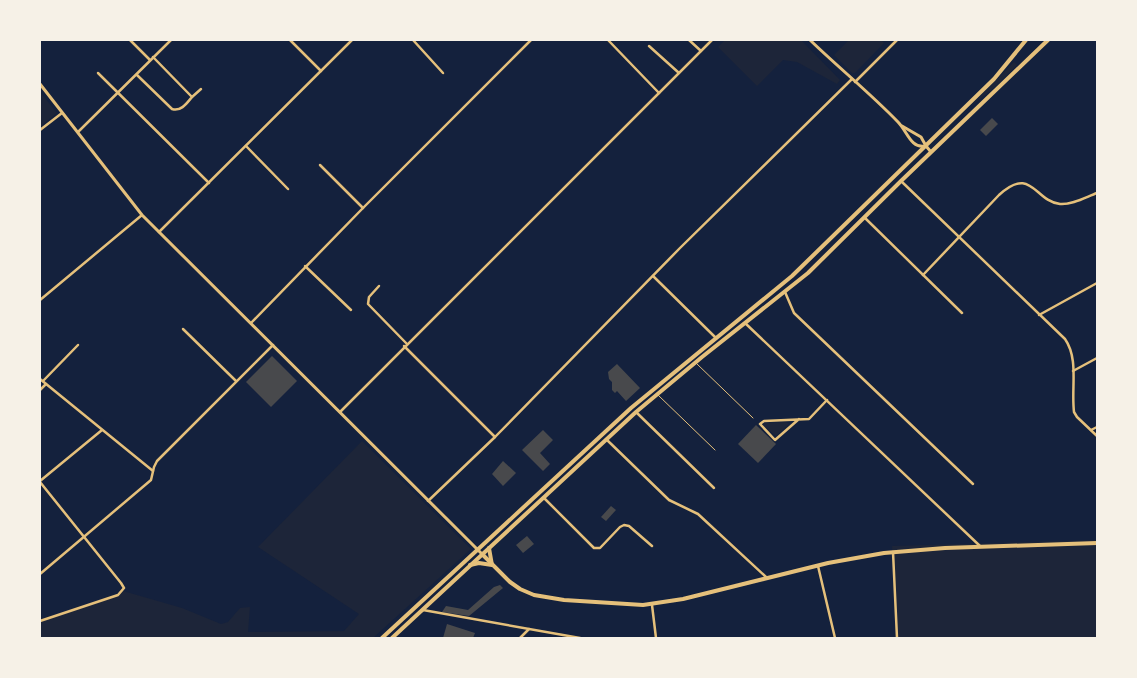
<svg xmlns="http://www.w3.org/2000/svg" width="1137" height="678" viewBox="0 0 1137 678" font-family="Figtree,sans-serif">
<rect width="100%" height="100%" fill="#14213d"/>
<g fill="#1d2539">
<path d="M725,40H801L840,80L837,84L797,62L783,60L757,86L718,47Z"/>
<path d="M849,40H881L884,43L855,73H852L834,55Z"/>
<path d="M1014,62L1017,65L995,87L969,108Z"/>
<path d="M40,92L57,113L40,127Z"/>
<path d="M786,422L789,424L776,436L763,425L765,423Z"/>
<path d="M362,441L471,549L373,638H40V621L118,595L123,591L182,608L221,624L228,622L240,608L250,607L248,632L344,631L359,614L258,547Z"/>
<path d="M1097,540V638H897L892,546Z"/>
</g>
<g fill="#48494c">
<path d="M992,118L998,124L986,136L980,130Z"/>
<path d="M272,356L297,381L271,407L246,382Z"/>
<path d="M617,364L640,388L626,401L617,391L615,393L612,390V382L609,379L608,372Z"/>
<path d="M756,425L776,444L758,463L738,444Z"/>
<path d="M543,430L553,440L540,453L550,464L543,471L522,450Z"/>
<path d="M503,461L516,473L503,486L492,474Z"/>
<path d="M611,506L616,510L606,521L601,517Z"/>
<path d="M527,536L534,544L523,553L516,545Z"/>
<path d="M500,585L503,588L469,616L442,612L446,606L468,610L494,587Z"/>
<path d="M447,624L475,633L473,638H443Z"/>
</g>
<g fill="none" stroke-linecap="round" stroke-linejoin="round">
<g stroke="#e5c07b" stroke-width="1">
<path d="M696,363L753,418"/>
<path d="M658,395L715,450"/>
</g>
<g stroke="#e5c07b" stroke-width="2.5">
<path d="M130,40L150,60"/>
<path d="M290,40L321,71"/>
<path d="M413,40L443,73"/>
<path d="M608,40L659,93"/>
<path d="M689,40L701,51"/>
<path d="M649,46L679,73"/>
<path d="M98,73L209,183"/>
<path d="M137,75L172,109C181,112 187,103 192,97L153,57"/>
<path d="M855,82L897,40"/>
<path d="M192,97L201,89"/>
<path d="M40,130L62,113"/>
<path d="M78,132L171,40"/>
<path d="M246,146L288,189"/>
<path d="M320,165L363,208"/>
<path d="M901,181L1065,339C1079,359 1071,388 1074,412L1077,417L1097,436"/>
<path d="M865,218L962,313"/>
<path d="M159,232L352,40"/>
<path d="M305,266L351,310"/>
<path d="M923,275L999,195C1032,165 1034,201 1060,204C1072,205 1086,197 1097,193"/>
<path d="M653,276L716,338"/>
<path d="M379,286L369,297L368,304L407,344"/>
<path d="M785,292L794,313L973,484"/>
<path d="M40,300L142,215"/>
<path d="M1039,315L1097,283"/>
<path d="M251,323L363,208L531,40"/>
<path d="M745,323L980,546"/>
<path d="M183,329L236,381"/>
<path d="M404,346L495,437"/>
<path d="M1073,371L1097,358"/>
<path d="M40,379L153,471"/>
<path d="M43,381L78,345"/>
<path d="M40,390L46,384"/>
<path d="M340,412L712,40"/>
<path d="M636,412L714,488"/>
<path d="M799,419L775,440L760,424L764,421L809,419L827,400"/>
<path d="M1091,430L1097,427"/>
<path d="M607,440L669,500L698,514L766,577"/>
<path d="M40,481L102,430"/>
<path d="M40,482L121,583L124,588L118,595L40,621"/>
<path d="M544,498L594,548H600L620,527L624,525L629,526L652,546"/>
<path d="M428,501L495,437L680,248L852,79"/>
<path d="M893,552L897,638"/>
<path d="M818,566L835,638"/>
<path d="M40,574L151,480L154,467L157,461L273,345"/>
<path d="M652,605L656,638"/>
<path d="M423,610L580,638"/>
<path d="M520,638L529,629"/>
</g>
<g stroke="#e5c07b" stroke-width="3">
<path d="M810,40C839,68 870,93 898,122C907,131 911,149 925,146"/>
<path d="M40,84L142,215L482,554"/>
<path d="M902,126L921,137L926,146L931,152"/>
</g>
<g stroke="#e5c07b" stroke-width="4">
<path d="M482,554L510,582L520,589L534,595L564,600L643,605L683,599L828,563L884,553L945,548L1097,543"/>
<path d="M470,565L479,563L492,565L489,548"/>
<path d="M382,638L631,408L792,276L994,79L1026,40"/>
<path d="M392,638L636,412L702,357L808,273L901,181L1048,40"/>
</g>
</g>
<rect width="1137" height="678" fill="none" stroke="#f6f1e7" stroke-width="82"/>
</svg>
